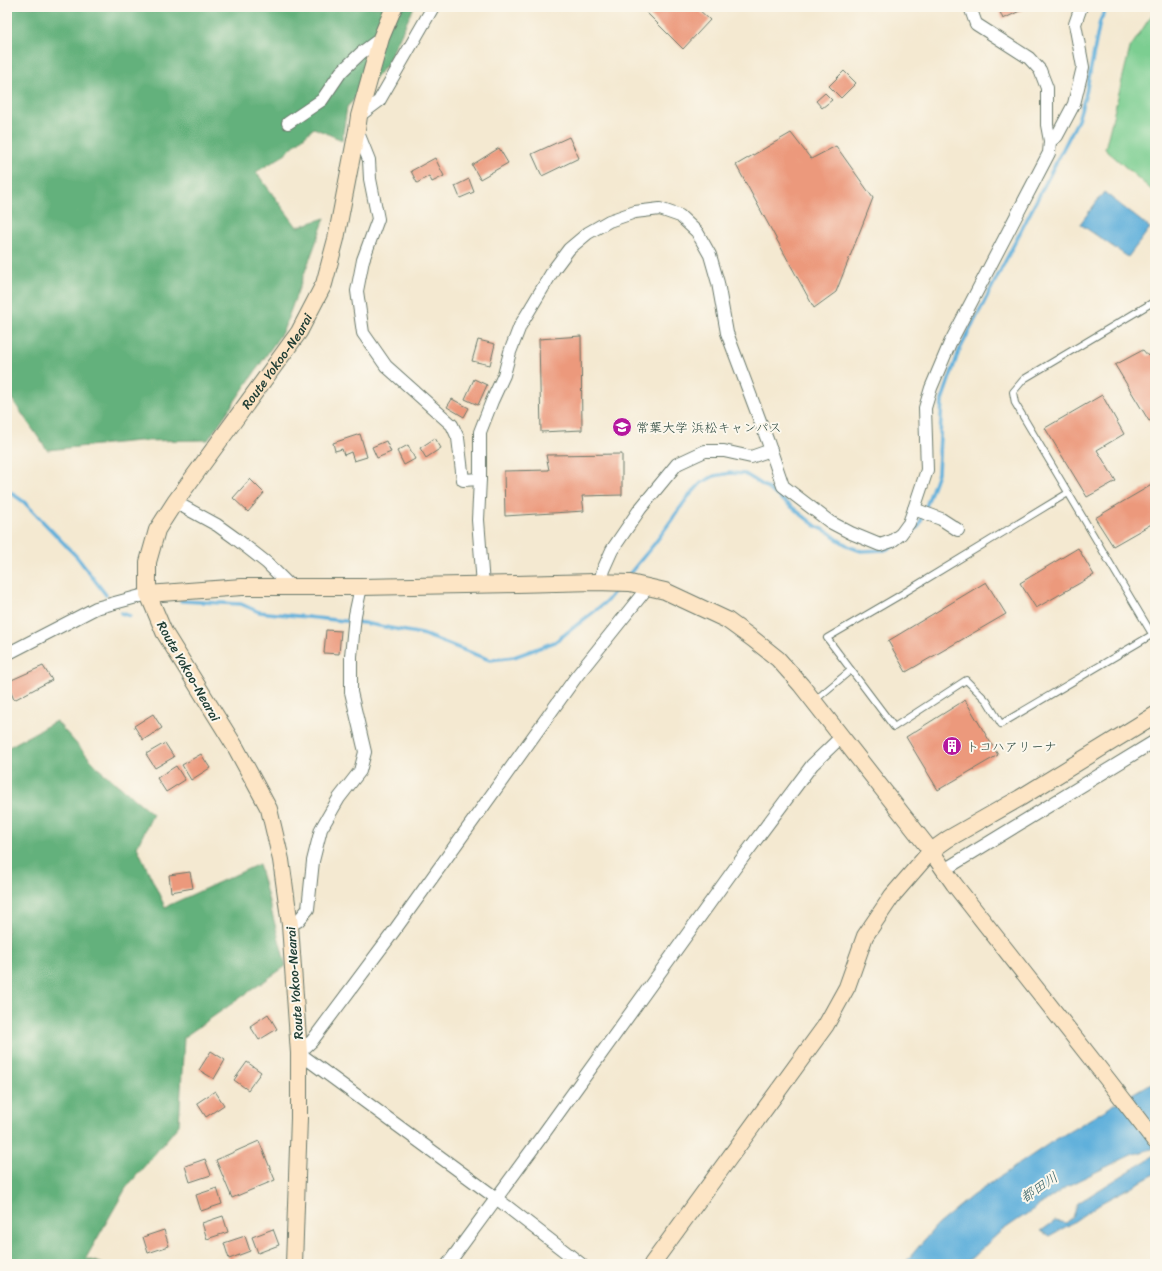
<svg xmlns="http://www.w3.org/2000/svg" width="1162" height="1271" viewBox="0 0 1162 1271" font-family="Sriracha,'Klee One',sans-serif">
<rect width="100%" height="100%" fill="#fbf7ec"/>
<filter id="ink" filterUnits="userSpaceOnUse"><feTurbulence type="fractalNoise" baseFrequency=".025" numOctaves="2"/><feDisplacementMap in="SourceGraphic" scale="8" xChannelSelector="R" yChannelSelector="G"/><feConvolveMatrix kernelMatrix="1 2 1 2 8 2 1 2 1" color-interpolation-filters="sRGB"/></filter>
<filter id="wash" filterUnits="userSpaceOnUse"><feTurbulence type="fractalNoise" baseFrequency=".012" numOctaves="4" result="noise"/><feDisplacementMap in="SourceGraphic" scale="16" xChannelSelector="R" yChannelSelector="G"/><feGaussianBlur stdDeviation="0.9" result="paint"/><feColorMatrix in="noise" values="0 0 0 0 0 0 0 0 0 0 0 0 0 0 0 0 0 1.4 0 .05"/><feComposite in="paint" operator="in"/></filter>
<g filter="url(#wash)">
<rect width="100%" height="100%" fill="#f4e9d1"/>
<path fill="#7bce91" stroke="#4d8662" d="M1155,10V193L1105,149L1130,48Z"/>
<g fill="#64b17b" stroke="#427758">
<path d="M7,7H414L386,66L347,107L342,140L314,128L281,157L256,172L297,227L325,218L283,331L208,440L138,441L47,450L7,392Z"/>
<path d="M56,721L100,770L153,814L137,847L165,907L259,864L286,966L184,1037L179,1125L126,1188L86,1258L103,1264H7V748Z"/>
</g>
<g fill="#61b0db" stroke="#407688">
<path d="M1104,192L1150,228L1128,257L1080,224Z"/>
<path d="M1155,1082V1148L1131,1155L1069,1185L1000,1232L965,1264H904L937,1225L972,1196L1050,1143L1147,1085Z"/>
<path d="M1155,1155V1174L1099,1204L1069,1225L1049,1236L1041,1231L1055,1221L1066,1223L1073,1217L1078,1203Z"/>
</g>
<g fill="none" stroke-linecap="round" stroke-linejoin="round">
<g stroke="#61b0db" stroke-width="3.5">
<path d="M7,490L24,502L77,557L106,595"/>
<path d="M626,578L655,543L688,497L701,483L714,476L730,473L745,474L766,487L816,526L830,533L837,539L850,547L861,551L885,550L898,544L919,526L938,473L942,400L959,351L1078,120L1086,93L1100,21L1107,7"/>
<path d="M181,601L241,604L259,612L364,623L422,634L490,660L514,657L555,642L606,602L618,587"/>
<path d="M121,613L130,616"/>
</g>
</g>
<g id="blocks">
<g fill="#ec997c">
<path d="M641,7H696L710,20L683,49Z"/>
<path d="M998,7H1028L1003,19Z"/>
<path d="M844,71L856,83L841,98L829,86Z"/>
<path d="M825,93L832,100L822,108L816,101Z"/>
<path d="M791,133L811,159L836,146L873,198L836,292L814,308L736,165Z"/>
<path d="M569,137L579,158L542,176L532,154Z"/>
<path d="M499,148L508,163L480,179L472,165Z"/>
<path d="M435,158L444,176L432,182L429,176L417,183L411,171Z"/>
<path d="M469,179L474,192L460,198L455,186Z"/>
<path d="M581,336L582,430L541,432L539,339Z"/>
<path d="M478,340L495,344L490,365L472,361Z"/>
<path d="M1143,350L1148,356L1155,352V418L1149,421L1115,365Z"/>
<path d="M474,379L487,385L478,405L465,399Z"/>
<path d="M1102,395L1124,434L1097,450L1116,481L1087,497L1045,428Z"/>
<path d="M452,399L469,408L464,417L447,407Z"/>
<path d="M360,434L367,457L354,461L351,452L344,455L342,449L335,451L333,443Z"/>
<path d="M435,438L441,448L426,458L420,448Z"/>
<path d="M386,441L391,452L377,458L372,447Z"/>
<path d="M408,445L415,459L404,465L397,451Z"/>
<path d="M622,454V495L582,496L584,511L505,516L504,471L549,470L546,455Z"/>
<path d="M250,479L264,493L248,512L233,498Z"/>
<path d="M1155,483V522L1113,546L1095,518Z"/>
<path d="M1078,548L1094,575L1036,608L1020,583Z"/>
<path d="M986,582L1006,614L906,672L888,641Z"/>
<path d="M326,630L341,631L339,654L324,653Z"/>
<path d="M43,666L52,680L14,700L7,682Z"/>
<path d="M965,700L998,755L938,790L906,737Z"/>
<path d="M153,714L162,728L143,740L134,726Z"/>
<path d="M165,743L174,757L155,768L146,754Z"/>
<path d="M201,754L210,768L191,780L182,765Z"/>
<path d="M176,766L185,780L166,792L157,778Z"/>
<path d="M190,872L193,888L171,892L169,875Z"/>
<path d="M268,1014L277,1029L259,1040L250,1026Z"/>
<path d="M211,1051L225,1060L214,1079L199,1070Z"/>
<path d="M247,1062L261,1072L248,1090L234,1080Z"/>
<path d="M215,1091L224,1105L206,1117L197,1103Z"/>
<path d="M259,1141L275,1180L232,1198L216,1160Z"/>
<path d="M205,1159L211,1175L190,1182L185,1166Z"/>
<path d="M217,1188L222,1204L201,1211L196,1195Z"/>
<path d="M223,1216L228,1232L207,1239L202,1223Z"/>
<path d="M273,1229L279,1245L258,1253L252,1237Z"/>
<path d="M164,1230L169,1246L148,1253L143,1237Z"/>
<path d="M245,1236L250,1251L229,1259L224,1243Z"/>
</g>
</g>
</g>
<g filter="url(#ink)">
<use href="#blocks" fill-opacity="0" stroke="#6a796b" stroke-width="1"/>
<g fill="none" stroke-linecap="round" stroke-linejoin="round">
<defs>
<g id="lane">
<path d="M1068,493L897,597L827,638L894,727L966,680L987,701L1001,724L1155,633"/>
<path d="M1152,634L1015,403L1013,392L1024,379L1155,301"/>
<path d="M814,701L851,670"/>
</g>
<g id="street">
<path d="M359,116L379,101L433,7"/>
<path d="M288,123L322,100L341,72L361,53L381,38"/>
<path d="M357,130L369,160L370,179L378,219L363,260L357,291L363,333L386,366L452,425L458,438L463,480L480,479"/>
<path d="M1050,141L1057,136L1074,104L1083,67L1075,24L1081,7"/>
<path d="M175,502L217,525L235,538L267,563L291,587"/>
<path d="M914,509L927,470L925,408L931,388L950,343L1049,153L1050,141L1047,125V88L1040,70L1029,58L976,24L970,7"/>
<path d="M600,582L603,570L612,550L640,509L677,464L705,451H724L751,457L771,450"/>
<path d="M483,585L478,520L480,479V432L492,401L504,375L510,352L520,326L554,269L569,249L588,233L609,221L635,212L660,209L680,216L697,232L710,255L718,283L727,333L768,442L783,486L830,522L851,533L880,545L892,541L901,534L909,523L914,509L941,519L958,530"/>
<path d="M7,654L96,608L148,594"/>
<path d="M944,870L1155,741"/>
<path d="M290,925L298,921L308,909L313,861L321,829L339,798L360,771L365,752L351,692V656L355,615L361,587"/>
<path d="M448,1264L542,1136L735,868L812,765L842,736"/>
<path d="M581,1264L496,1198L299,1053L312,1041L394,931L576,677L648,587"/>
</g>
<g id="secondary">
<path d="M148,594L242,587H361L516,584L595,582L630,583L665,591L727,620L753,639L778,659L801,685L931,851L954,884L1108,1080L1155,1141"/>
<path id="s1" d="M294,1264L299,1118V1053L290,925L281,860L269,809L236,748L164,632L148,594V562L157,530L175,502L299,332L324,284L336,239L357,130L359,116L381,38L394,7"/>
<path d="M652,1264L826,1025L847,987L865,936L892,896L931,851L948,839L1020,798L1155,715"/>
</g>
</defs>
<use href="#lane" stroke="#6a796b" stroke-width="8"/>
<use href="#street" stroke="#6a796b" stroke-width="14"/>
<use href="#secondary" stroke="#6a796b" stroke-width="18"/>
<use href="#lane" stroke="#fff" stroke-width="6"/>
<use href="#street" stroke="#fff" stroke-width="12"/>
<use href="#secondary" stroke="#fde5c5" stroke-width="16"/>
</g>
</g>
<defs>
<symbol id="university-disc" viewBox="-11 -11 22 22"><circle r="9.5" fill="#b5179e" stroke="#fbf7ec"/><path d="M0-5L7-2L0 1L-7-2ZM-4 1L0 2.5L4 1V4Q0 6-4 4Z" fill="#fff"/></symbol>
<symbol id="building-disc" viewBox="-11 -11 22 22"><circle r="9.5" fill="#b5179e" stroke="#fbf7ec"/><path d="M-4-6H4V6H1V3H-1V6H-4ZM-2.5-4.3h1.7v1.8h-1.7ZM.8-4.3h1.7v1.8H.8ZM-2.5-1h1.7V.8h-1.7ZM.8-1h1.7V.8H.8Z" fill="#fff"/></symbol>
</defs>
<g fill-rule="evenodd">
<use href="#university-disc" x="611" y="416" width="22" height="22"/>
<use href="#building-disc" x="941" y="735" width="22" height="22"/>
</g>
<g text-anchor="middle" stroke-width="4" stroke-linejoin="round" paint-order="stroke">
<g font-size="13" fill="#1f3d34" stroke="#fbf7ec">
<text dy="5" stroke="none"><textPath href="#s1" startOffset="977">Route Yokoo-Nearai</textPath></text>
<text transform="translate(189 671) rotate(60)" y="5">Route Yokoo-Nearai</text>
<text transform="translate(294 983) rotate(-94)" y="5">Route Yokoo-Nearai</text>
</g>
<g font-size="13" fill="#1f3d34" stroke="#fbf7ec" text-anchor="start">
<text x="636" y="432">常葉大学 浜松キャンパス</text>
<text x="966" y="751">トコハアリーナ</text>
</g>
<g font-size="14" font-style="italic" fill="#336066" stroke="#fbf7ec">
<text transform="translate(1039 1187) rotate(-34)" y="5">都田川</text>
</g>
</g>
<rect width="1162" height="1271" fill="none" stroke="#fbf7ec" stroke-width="24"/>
</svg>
